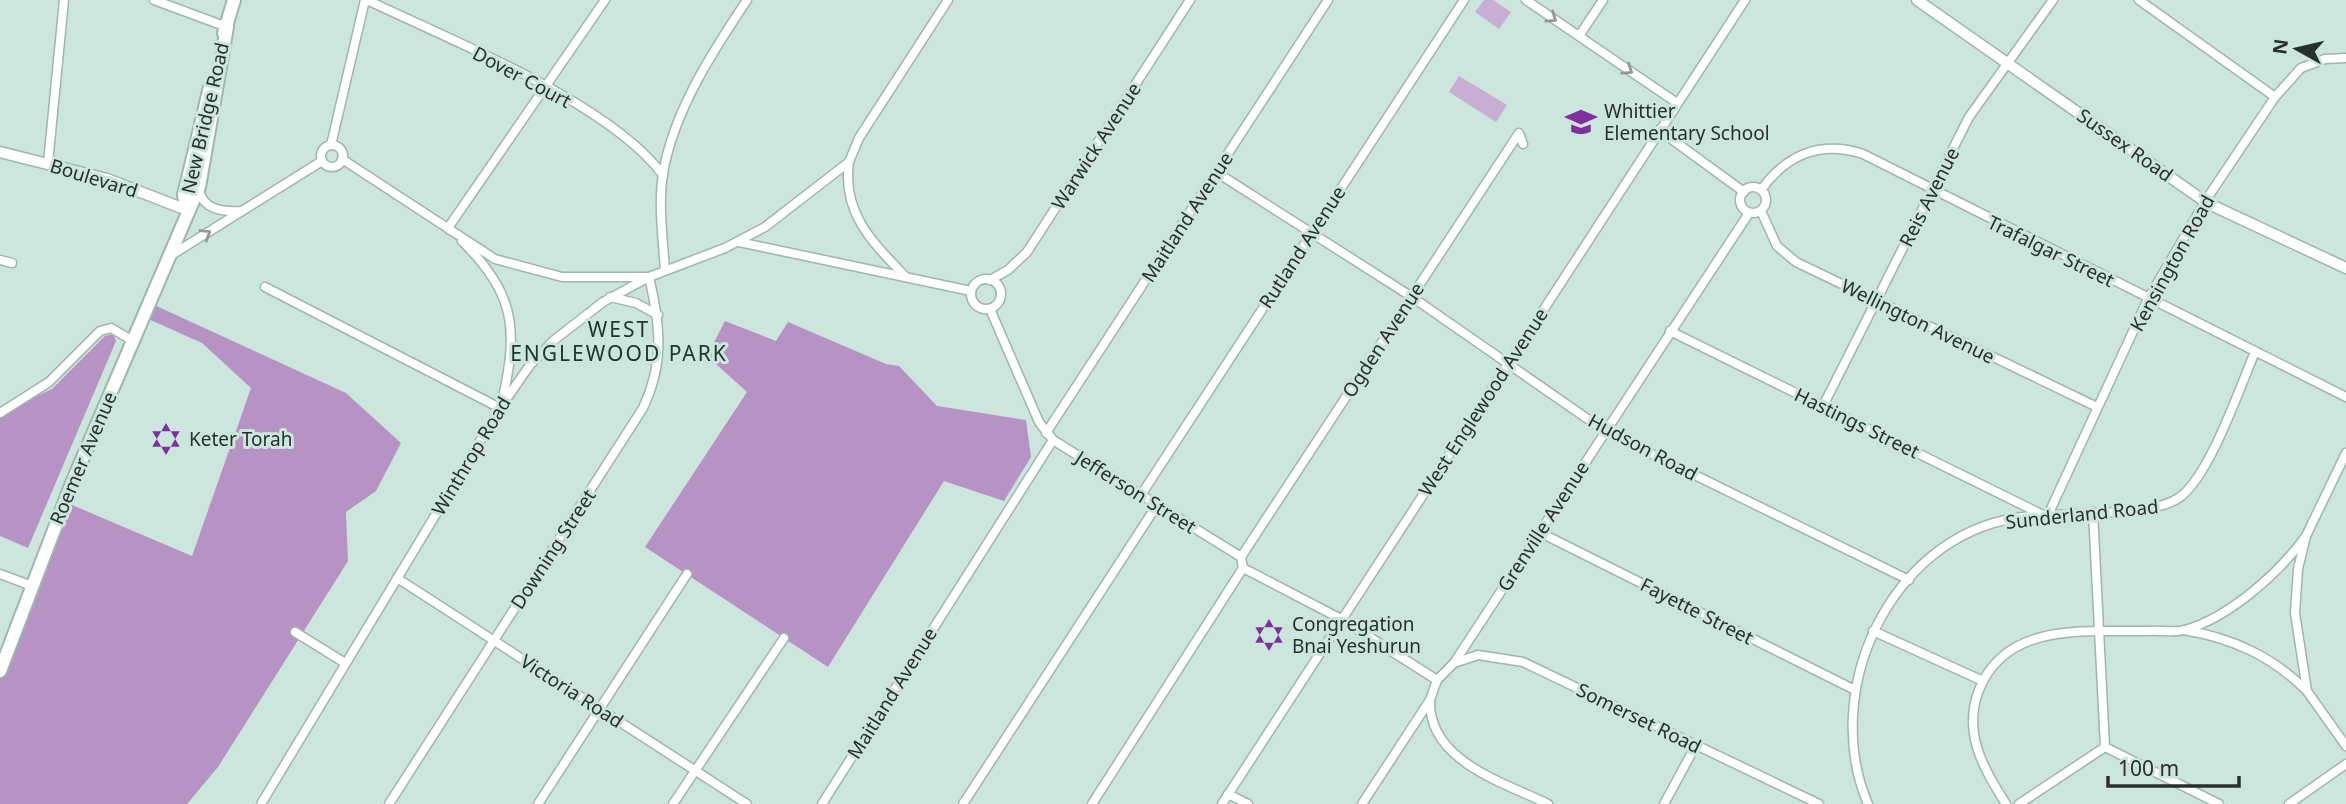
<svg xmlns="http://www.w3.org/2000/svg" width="2346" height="804" viewBox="0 0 2346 804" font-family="'Noto Sans',sans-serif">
<rect width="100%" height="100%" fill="#cce5dd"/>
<g fill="#c8aed2">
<path d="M1484,0H1493L1511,12L1499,29L1475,12Z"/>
<path d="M1459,76L1507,105L1496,122L1449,92Z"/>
</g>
<g fill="#b793c5">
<path d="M150,303L346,393L401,443L376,491L346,512L348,561L218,767L187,804H0V671L65,502L192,556L251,388L202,343L144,317Z"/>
<path d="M725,321L776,341L788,322L886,364L899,366L937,406L1026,420L1031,457L1004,501L944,481L828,667L645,547L747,392L707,356Z"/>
<path d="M113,334L116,341L28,548L0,536V413L52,389L105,336Z"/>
</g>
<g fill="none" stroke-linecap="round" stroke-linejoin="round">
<defs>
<g id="minor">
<path d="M154,0L227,27"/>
<path d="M367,0C450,40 609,102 663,175"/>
<path d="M1526,0L1677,103"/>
<path d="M2139,0L2275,97"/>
<path d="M1579,36L1603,0"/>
<path d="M1659,130L1744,192"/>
<circle cx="332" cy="156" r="11"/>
<path d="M331,145L365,0"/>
<path d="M342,159L495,259L562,277H649C660,324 665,362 643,408L389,804"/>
<path d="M849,162C842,212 871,241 904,275"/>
<path d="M48,163L64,0"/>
<path d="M1216,172L1412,297L1605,431L1909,580"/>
<circle cx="1753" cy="200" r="13"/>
<path d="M199,189C202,210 223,212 241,211"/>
<path d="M1761,190C1786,155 1820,140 1863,154L2346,397"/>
<path d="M1761,211L1777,246L1796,262L2097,407"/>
<path d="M450,230L448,228L605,0"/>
<path d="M462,241C515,294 518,328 503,398"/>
<path d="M739,242L971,291"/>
<path d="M170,256L322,161"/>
<path d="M0,260L12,263"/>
<path d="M665,270C663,239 658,205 663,174C673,112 713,51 747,0"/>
<circle cx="986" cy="294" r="15"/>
<path d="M990,280L1008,270L1027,252L1190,0"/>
<path d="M265,287L500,408"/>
<path d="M610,297L636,303L658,315"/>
<path d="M990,309L1039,422L1053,440L1241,557L1243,568L1341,619L1437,680"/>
<path d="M1670,331L2043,515"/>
<path d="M1823,406L1969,117L2053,0"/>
<path d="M0,413L49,382L100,331L111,328L133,341"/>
<path d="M1046,433L1328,0"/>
<path d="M2346,453L2306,536L2298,569L2295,613L2307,691L2346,746"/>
<path d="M1141,495L1464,0"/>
<path d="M2048,515L2148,299L2206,200L2275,97L2301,68L2325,59L2346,58"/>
<path d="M1539,532L1855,690"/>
<path d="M1241,557L1519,133L1523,144"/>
<path d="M0,574L32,586"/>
<path d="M397,578L747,804"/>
<path d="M2184,630C2232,638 2272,656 2307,691"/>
<path d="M1873,631L1983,681"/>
<path d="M295,632L345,663"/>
<path d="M1454,663L1478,655L1523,662L1819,804"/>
<path d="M1430,700C1428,761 1503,782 1548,804"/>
<path d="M2105,747L2219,804"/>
<path d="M1228,794L1248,804"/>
<path d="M261,804L500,408L530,365L553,341L603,302L649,277L725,248L765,227L849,162L859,138L948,0"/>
<path d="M538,804L687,574"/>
<path d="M673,804L784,638"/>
<path d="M822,804L1053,440"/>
<path d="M963,804L1157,505"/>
<path d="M1092,804L1243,568"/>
<path d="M1222,804L1745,0"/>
<path d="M1362,804L1430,700L1437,680L1454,663L1749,213"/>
<path d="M1664,804L1696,745"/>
<path d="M1868,804C1820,692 1889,539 2015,518C2056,511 2151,519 2180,497C2210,475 2239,389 2255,352"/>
<path d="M2006,804C1984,769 1962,733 1979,690C2006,621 2087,632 2148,631C2159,630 2174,633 2185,630C2230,617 2279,573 2306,536"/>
<path d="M2019,804L2105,747L2093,512"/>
<path d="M2289,804L2346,764"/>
</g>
<g id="tertiary">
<path d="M1917,0L2207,203L2346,268"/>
<path d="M0,152L107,179L187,210"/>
</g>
<g id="primary">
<path d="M224,33L234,0"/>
<path d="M187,210L184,195L210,87"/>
<path d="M0,671L72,483L199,187L227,27"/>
</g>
</defs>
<use href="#minor" stroke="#9eb6ae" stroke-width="11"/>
<use href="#tertiary" stroke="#9eb6ae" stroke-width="13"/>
<use href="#primary" stroke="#9eb6ae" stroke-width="16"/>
<use href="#minor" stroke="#fff" stroke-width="8"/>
<use href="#tertiary" stroke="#fff" stroke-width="10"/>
<use href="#primary" stroke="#fff" stroke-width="12"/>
</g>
<defs><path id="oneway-chevron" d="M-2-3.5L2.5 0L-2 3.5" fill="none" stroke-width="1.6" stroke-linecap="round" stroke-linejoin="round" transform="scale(1.75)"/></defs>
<g stroke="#939896">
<use href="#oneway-chevron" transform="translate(1552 18) rotate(34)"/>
<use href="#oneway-chevron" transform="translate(1628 70) rotate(34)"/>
<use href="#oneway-chevron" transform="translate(206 234) rotate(-32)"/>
</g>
<defs>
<symbol id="school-bare" viewBox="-9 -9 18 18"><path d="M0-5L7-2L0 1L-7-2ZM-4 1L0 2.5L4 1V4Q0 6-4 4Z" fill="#812e9e" stroke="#cce5dd" stroke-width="2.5" paint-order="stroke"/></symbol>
<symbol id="synagogue-bare" viewBox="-9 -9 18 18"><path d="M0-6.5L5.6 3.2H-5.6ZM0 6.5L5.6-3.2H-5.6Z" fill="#812e9e" stroke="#cce5dd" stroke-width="2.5" paint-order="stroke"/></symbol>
</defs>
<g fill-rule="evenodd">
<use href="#school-bare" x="1559" y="100" width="44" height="44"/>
<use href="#synagogue-bare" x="144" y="417" width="44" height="44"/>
<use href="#synagogue-bare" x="1247" y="613" width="44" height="44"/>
</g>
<g text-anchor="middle" stroke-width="6" stroke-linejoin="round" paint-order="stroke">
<g font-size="19" fill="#27302d" stroke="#cce5dd">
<text transform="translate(522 77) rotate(28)" y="7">Dover Court</text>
<text transform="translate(205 118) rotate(-77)" y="7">New Bridge Road</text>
<text transform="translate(2125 145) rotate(35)" y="7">Sussex Road</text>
<text transform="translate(1096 146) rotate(-57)" y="7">Warwick Avenue</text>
<text transform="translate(94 178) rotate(17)" y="7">Boulevard</text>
<text transform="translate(1929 197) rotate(-63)" y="7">Reis Avenue</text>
<text transform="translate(1187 217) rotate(-57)" y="7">Maitland Avenue</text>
<text transform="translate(1302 247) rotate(-57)" y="7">Rutland Avenue</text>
<text transform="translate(2051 251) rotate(26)" y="7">Trafalgar Street</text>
<text transform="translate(2172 263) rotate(-61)" y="7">Kensington Road</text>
<text transform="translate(1918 321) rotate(26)" y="7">Wellington Avenue</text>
<text transform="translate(1383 340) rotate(-57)" y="7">Ogden Avenue</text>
<text transform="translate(1483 402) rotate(-57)" y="7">West Englewood Avenue</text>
<text transform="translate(1857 423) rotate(26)" y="7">Hastings Street</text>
<text transform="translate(1643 447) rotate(28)" y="7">Hudson Road</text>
<text transform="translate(471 456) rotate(-59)" y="7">Winthrop Road</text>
<text transform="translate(83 458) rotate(-67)" y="7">Roemer Avenue</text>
<text transform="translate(1136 492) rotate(32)" y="7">Jefferson Street</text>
<text transform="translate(2082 514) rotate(-6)" y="7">Sunderland Road</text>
<text transform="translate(1543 526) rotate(-57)" y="7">Grenville Avenue</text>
<text transform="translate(553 549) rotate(-57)" y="7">Downing Street</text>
<text transform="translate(1697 611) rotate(27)" y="7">Fayette Street</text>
<text transform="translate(572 691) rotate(33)" y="7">Victoria Road</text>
<text transform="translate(892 693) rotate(-58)" y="7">Maitland Avenue</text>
<text transform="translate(1639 718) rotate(26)" y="7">Somerset Road</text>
</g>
<g font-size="19" fill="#27302d" stroke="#cce5dd" text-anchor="start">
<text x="1604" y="118">Whittier<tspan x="1604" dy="22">Elementary School</tspan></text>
<text x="189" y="446">Keter Torah</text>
<text x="1292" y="631">Congregation<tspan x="1292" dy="22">Bnai Yeshurun</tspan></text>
</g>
<g font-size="21" letter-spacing="2" fill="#213630" stroke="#cce5dd">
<text x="619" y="337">WEST<tspan x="619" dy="24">ENGLEWOOD PARK</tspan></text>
</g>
</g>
<g transform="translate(2297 49) rotate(278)" stroke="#cce5dd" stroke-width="5" paint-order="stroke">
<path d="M0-5L12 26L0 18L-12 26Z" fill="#27302d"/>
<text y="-10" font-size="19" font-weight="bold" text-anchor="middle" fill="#27302d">N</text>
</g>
<path d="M2108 776v10h131v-10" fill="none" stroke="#27302d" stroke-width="3.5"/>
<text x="2118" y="776" font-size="21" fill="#27302d" stroke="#cce5dd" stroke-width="5" paint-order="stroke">100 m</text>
</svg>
